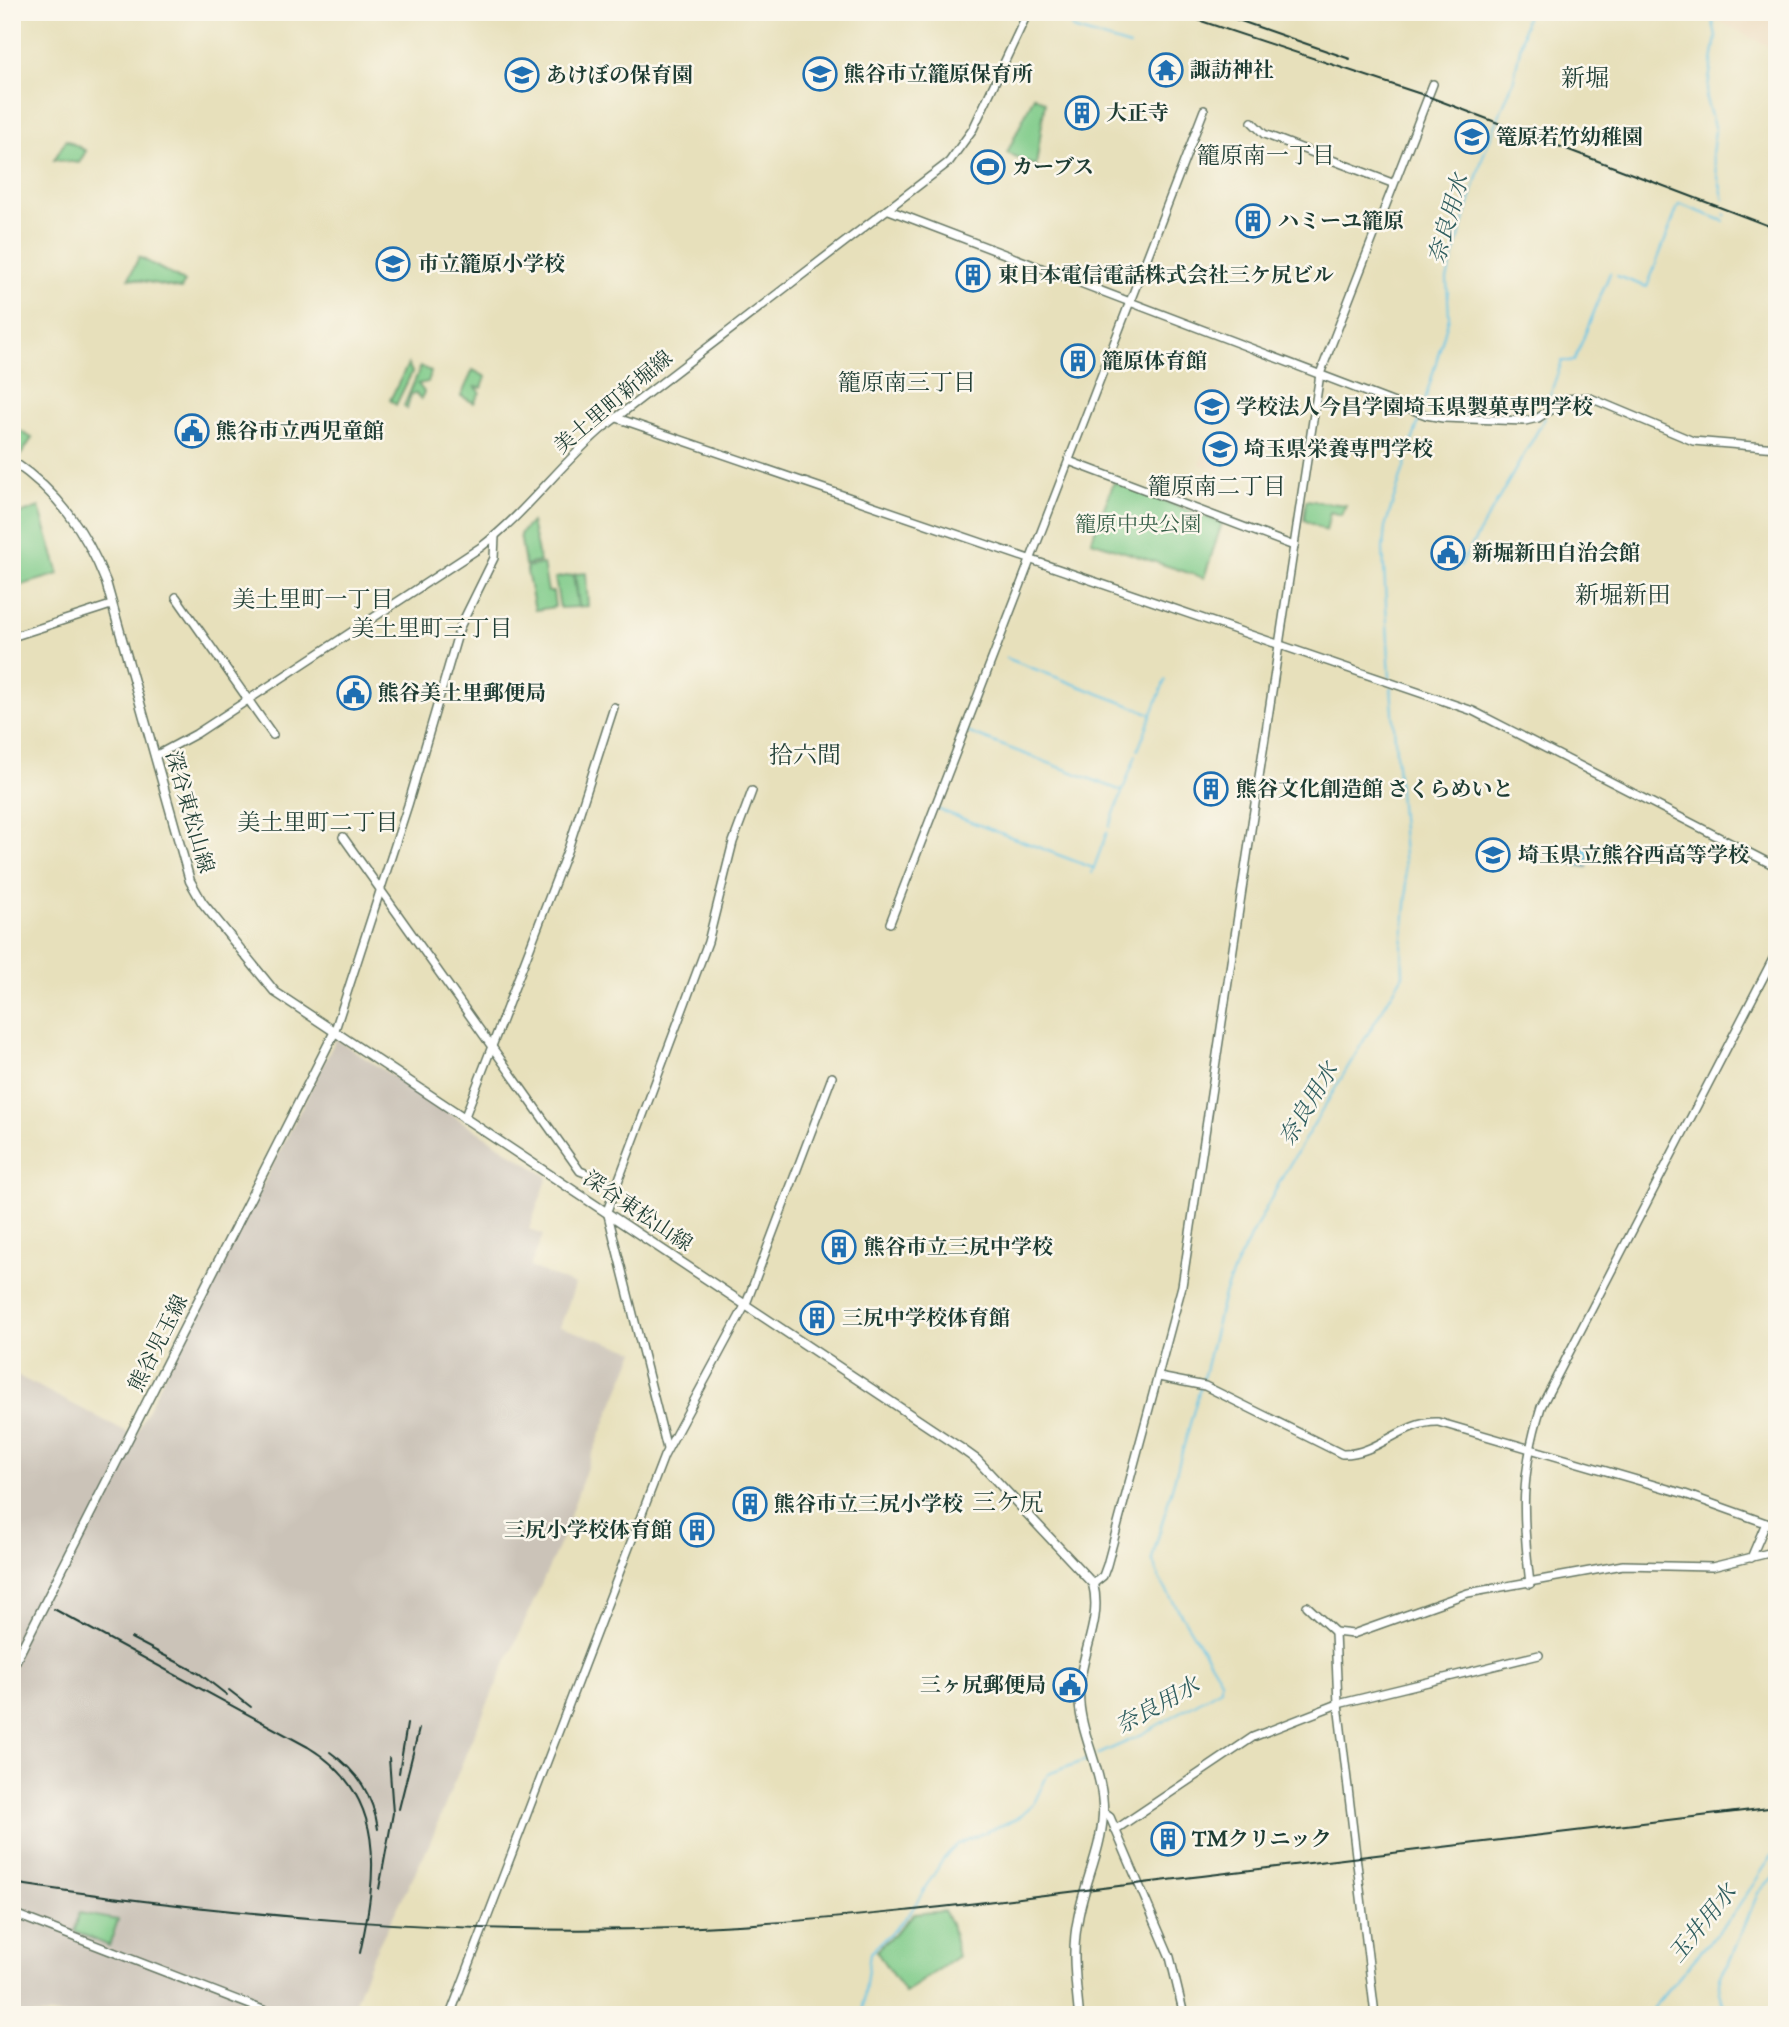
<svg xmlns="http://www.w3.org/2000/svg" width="1789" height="2027" viewBox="0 0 1789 2027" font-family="'IM FELL Great Primer','Noto Serif JP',serif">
<rect width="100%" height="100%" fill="#fbf7ec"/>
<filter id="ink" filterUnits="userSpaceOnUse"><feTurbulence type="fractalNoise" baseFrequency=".0143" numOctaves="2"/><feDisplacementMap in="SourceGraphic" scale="14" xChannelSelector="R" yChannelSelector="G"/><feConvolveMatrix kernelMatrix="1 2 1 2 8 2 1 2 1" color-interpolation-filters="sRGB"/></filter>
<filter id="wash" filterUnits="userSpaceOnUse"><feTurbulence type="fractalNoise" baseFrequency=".00686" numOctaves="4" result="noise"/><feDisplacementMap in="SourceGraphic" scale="28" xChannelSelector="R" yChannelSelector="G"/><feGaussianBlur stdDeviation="1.57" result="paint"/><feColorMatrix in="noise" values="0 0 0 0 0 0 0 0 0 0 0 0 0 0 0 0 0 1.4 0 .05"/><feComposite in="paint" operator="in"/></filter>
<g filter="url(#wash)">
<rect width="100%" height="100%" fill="#e7e0bb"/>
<g fill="#ebd8ba">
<path d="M1713,12H1777V51L1715,19Z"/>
<path d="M1212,390L1223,394L1212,424L1201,419Z"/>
<path d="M1212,435L1236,444L1231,455L1226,454L1219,472L1200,464Z"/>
</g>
<path fill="#cbc3b8" d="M336,1039L548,1177L529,1229L543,1235L530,1267L575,1285L560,1327L635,1351L587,1467L563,1536L471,1741L429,1845L371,1960L350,2015H12V1373L135,1436L244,1211L249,1212Z"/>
<g fill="#7fcb89" stroke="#4f845e" stroke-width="2">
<path d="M1034,96L1045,102L1036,166L1007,153Z"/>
<path d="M66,140L86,151L79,163L54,160Z"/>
<path d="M139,257L185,282L181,289L129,278Z"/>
<path d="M408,364L412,372L396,405L390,400Z"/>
<path d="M421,366L431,372L428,382L418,384L424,392L421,399L415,393L411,394L407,409L404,406Z"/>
<path d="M473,370L486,377L482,388L476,387L480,392L474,403L461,396Z"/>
<path d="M12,426L32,438L17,461L12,458Z"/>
<path d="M1114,482L1222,523L1204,578L1091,541Z"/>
<path d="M1306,500L1346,505L1341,515L1330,512L1326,531L1304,520Z"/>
<path d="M39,507L59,574L12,588V517Z"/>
<path d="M531,522L540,562L525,565L520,534Z"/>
<path d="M543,564L548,592H553L555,607L535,610L526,567Z"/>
<path d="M586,573L588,606L579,607L575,574Z"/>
<path d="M573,575L578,607L560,608L555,578Z"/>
<path d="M944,1911L951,1923L958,1956L905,1993L876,1951L914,1914Z"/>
<path d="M79,1913L118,1920L109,1946L75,1931Z"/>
</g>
<path fill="#68c5e6" stroke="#44818d" stroke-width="2" d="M1577,844L1592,847L1587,867L1572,864Z"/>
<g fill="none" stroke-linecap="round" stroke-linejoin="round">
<g stroke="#68c5e6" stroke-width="2">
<path d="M1711,12L1716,37L1706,99L1715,130L1712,154L1724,200"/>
<path d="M1072,25L1073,29L1130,46"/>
<path d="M1725,214L1726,216"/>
<path d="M1617,276L1647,287L1679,204L1724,221"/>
<path d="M1545,409L1562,361H1574L1610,273"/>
<path d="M1422,411L1449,317L1447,279L1483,156L1514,79L1527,12"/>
<path d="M1460,566L1545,418"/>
<path d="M1006,658L1152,714"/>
<path d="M1390,678L1383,549L1385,527L1420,417"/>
<path d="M967,732L1122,791"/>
<path d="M1138,750L1165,680"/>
<path d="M937,809L1093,868"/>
<path d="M1109,827L1136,755"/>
<path d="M1092,873L1107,832"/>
<path d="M1202,1383L1224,1294L1237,1263L1284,1174L1403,975L1402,947L1407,895L1391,687"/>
<path d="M1097,1755L1135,1738L1221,1689V1680L1160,1580L1152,1559L1200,1388"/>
<path d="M862,2015L870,1953L910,1913L944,1858L958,1844L1018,1818L1034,1803L1048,1774L1089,1759"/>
<path d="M1647,2015L1737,1909L1777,1848"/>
<path d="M1727,2015C1721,1995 1712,1981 1728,1965L1758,1893L1774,1876L1777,1863"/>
</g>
</g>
</g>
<g filter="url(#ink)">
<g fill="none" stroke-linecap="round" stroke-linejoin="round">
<defs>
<g id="secondary">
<path d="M1252,122L1264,134L1392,183"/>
<path d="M889,210L1426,415L1443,418L1525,421L1538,418L1567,399L1588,397L1693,441L1777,448"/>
<path d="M617,418L1473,711L1777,867"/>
<path d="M1069,461L1294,546"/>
<path d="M176,597L273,735"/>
<path d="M12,637L111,605"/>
<path d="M155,756L196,734L481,547C527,512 560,464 604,427L949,162L973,129L1028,12"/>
<path d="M343,837L580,1171L616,1185"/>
<path d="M890,923L1204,110"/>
<path d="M334,1033L408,805L460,627L494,558L495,536"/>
<path d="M464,1119L569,846L614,707"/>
<path d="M1159,1377L1205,1386L1342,1454C1378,1455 1402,1421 1438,1422L1685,1494L1777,1527"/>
<path d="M667,1449L607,1211L708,942L733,842L752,791"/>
<path d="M1751,1558L1766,1523"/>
<path d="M1093,1584L1103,1576L1107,1565L1182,1286L1320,374L1433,84"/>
<path d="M1530,1584C1522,1515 1520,1475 1541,1407L1777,951"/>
<path d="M1307,1606L1335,1632L1353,1634L1468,1593L1623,1565L1712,1567L1777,1551"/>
<path d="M1335,1632L1338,1704L1375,2015"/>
<path d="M1103,1812L1110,1817L1170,1957L1184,2015"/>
<path d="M1115,1830L1253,1737L1338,1704L1539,1655"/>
<path d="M12,1913L276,2015"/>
<path d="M450,2015L664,1456L746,1304L832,1077"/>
</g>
<g id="primary">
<path d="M12,461C58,492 86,531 106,582L190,881L202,902L275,992L959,1447L977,1460L1093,1584C1103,1622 1079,1657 1079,1694C1079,1736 1105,1772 1103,1815C1101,1851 1084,1883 1078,1919C1071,1950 1076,1983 1079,2015"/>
<path d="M12,1668L334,1033"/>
</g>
</defs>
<use href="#secondary" stroke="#657663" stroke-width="10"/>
<use href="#primary" stroke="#657663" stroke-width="11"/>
<use href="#secondary" stroke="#fff" stroke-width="7"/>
<use href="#primary" stroke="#fff" stroke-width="8"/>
<g stroke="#1f3d34" stroke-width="2">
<path d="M1174,12L1427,96L1777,229"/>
<path d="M1215,12L1350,59"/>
<path d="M54,1609L308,1747C388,1795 377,1875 360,1953"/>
<path d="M131,1638L200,1674L227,1695"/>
<path d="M229,1690L251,1707"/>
<path d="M330,1752C358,1772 373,1795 378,1829"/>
<path d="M399,1773L407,1724"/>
<path d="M399,1809L419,1729"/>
<path d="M12,1883C233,1916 455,1936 678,1928C856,1921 1034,1896 1210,1875C1399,1851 1588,1830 1777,1807"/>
<path d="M379,1889L393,1813L389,1758"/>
</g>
</g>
</g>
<defs>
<symbol id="temple-ring" viewBox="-11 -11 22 22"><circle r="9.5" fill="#fbf7ec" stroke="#1f6fb2" stroke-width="1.5"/><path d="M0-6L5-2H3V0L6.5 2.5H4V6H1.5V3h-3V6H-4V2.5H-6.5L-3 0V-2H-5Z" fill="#1f6fb2"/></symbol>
<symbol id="school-ring" viewBox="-11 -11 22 22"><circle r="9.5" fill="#fbf7ec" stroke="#1f6fb2" stroke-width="1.5"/><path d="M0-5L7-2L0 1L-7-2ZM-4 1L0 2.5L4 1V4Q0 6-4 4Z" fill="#1f6fb2"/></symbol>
<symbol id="building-ring" viewBox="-11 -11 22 22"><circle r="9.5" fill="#fbf7ec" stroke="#1f6fb2" stroke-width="1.5"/><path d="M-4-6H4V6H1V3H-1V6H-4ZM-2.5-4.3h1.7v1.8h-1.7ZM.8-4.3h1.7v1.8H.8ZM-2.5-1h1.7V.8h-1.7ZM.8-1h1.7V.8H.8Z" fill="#1f6fb2"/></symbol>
<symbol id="stadium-ring" viewBox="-11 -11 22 22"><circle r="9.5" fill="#fbf7ec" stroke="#1f6fb2" stroke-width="1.5"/><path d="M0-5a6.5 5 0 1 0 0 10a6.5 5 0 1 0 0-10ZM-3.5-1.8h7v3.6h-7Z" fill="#1f6fb2"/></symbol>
<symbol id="university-ring" viewBox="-11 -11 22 22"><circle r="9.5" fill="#fbf7ec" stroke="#1f6fb2" stroke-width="1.5"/><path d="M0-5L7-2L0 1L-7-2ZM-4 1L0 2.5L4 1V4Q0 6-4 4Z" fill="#1f6fb2"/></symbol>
<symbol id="civic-ring" viewBox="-11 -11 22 22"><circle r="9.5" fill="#fbf7ec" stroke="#1f6fb2" stroke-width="1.5"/><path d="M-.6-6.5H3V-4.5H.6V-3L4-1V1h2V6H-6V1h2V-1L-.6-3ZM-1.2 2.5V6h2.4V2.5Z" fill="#1f6fb2"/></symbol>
</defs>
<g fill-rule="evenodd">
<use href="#temple-ring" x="1147" y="51" width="38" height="38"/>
<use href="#school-ring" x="801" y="55" width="38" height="38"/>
<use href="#school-ring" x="503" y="56" width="38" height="38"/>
<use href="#building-ring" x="1063" y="94" width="38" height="38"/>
<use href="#school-ring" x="1453" y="118" width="38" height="38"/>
<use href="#stadium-ring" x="969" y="148" width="38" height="38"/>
<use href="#building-ring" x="1234" y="202" width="38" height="38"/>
<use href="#school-ring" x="374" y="245" width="38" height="38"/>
<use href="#building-ring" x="954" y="256" width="38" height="38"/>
<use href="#building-ring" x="1059" y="342" width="38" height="38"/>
<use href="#university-ring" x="1193" y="388" width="38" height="38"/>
<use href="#civic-ring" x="173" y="412" width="38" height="38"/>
<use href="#university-ring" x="1201" y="430" width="38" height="38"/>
<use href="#civic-ring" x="1429" y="534" width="38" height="38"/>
<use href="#civic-ring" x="335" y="674" width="38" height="38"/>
<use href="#building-ring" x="1192" y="770" width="38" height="38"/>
<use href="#school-ring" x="1474" y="836" width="38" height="38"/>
<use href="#building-ring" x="820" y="1228" width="38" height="38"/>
<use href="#building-ring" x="798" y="1299" width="38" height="38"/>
<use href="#building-ring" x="731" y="1485" width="38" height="38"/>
<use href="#building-ring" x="678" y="1511" width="38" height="38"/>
<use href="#civic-ring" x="1051" y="1666" width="38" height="38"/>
<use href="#building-ring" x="1149" y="1820" width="38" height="38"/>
</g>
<g text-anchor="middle" stroke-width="5" stroke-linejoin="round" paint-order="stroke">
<g font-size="21" font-weight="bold" fill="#1f3d34" stroke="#fbf7ec" text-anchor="start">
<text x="1190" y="77">諏訪神社</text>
<text x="844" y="81">熊谷市立籠原保育所</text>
<text x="546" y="82">あけぼの保育園</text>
<text x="1106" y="120">大正寺</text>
<text x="1496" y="144">篭原若竹幼稚園</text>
<text x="1012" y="174">カーブス</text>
<text x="1278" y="228">ハミーユ籠原</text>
<text x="418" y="271">市立籠原小学校</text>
<text x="998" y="282">東日本電信電話株式会社三ケ尻ビル</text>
<text x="1102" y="368">籠原体育館</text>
<text x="1236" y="414">学校法人今昌学園埼玉県製菓専門学校</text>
<text x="216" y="438">熊谷市立西児童館</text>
<text x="1244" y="456">埼玉県栄養専門学校</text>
<text x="1472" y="560">新堀新田自治会館</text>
<text x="378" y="700">熊谷美土里郵便局</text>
<text x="1236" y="796">熊谷文化創造館 さくらめいと</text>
<text x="1518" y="862">埼玉県立熊谷西高等学校</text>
<text x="864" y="1254">熊谷市立三尻中学校</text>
<text x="842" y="1325">三尻中学校体育館</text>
<text x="774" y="1511">熊谷市立三尻小学校</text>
<text x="672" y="1537" text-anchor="end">三尻小学校体育館</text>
<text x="1046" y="1692" text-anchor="end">三ヶ尻郵便局</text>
<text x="1192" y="1846">TMクリニック</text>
</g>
<g font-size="21" fill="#1f3d34" stroke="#fbf7ec">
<text transform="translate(613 402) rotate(-40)" y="7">美土里町新堀線</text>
<text transform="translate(190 812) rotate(74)" y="7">深谷東松山線</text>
<text transform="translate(638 1211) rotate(34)" y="7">深谷東松山線</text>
<text transform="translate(158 1343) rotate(-63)" y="7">熊谷児玉線</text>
</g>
<g font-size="21" fill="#376049" stroke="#fbf7ec">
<text x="1138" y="531">籠原中央公園</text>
</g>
<g font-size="23" fill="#1f3d34" stroke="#fbf7ec">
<text x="1266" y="163">籠原南一丁目</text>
<text x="907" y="390">籠原南三丁目</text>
<text x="1217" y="494">籠原南二丁目</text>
<text x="313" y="607">美土里町一丁目</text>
<text x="432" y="636">美土里町三丁目</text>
<text x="318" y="830">美土里町二丁目</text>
</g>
<g font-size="23" font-style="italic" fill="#315f60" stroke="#fbf7ec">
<text transform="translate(1448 219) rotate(-74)" y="8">奈良用水</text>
<text transform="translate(1308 1104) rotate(-59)" y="8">奈良用水</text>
<text transform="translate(1157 1705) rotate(-29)" y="8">奈良用水</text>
<text transform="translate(1702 1923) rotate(-51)" y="8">玉井用水</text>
</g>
<g font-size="24" fill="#1f3d34" stroke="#fbf7ec">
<text x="1585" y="86">新堀</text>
<text x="1623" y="603">新堀新田</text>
<text x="805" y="763">拾六間</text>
<text x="1008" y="1510">三ケ尻</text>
</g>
</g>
<rect width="1789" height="2027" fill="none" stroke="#fbf7ec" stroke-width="42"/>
</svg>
